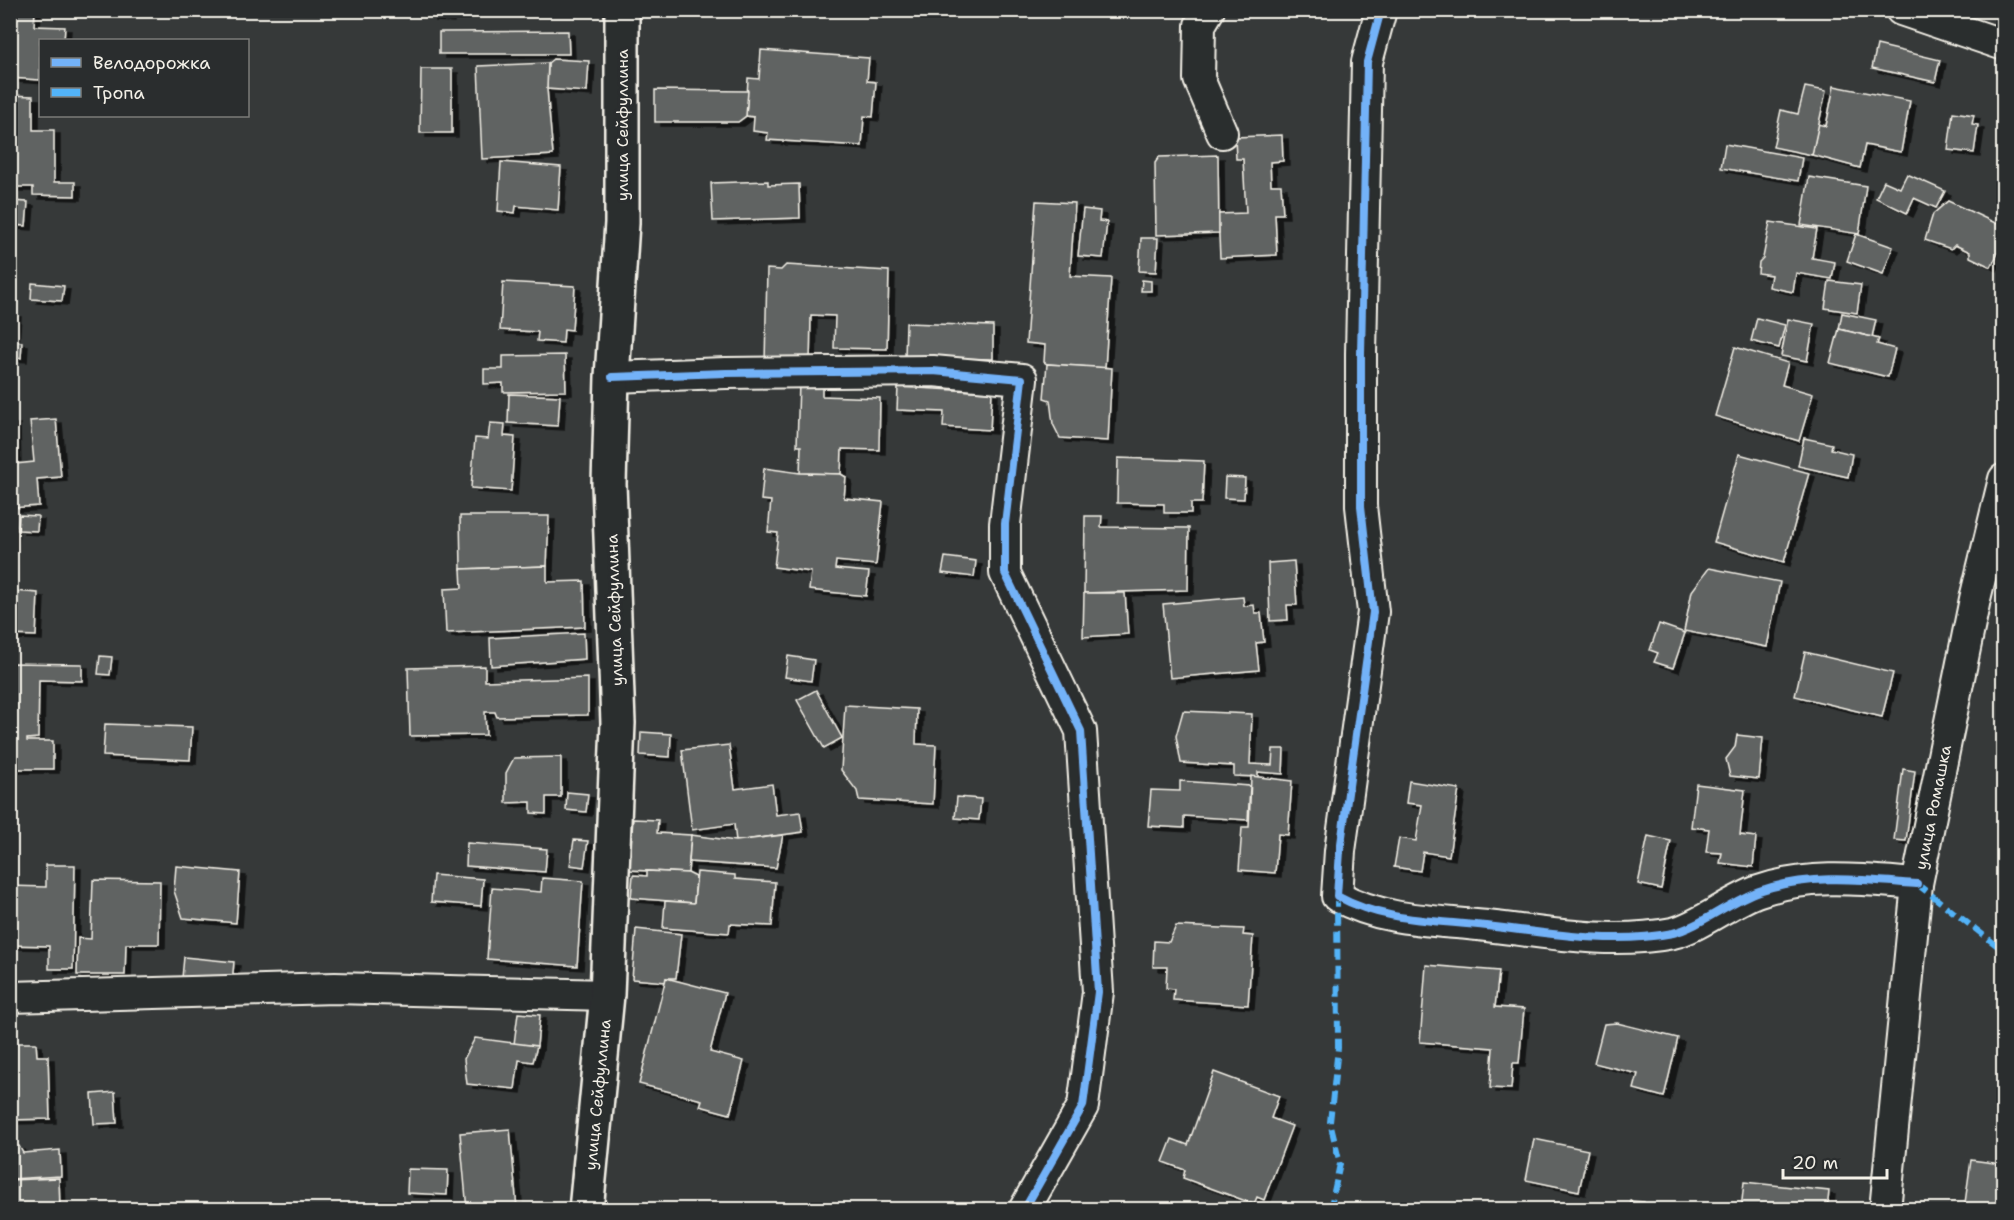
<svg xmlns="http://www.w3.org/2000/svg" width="2014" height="1220" viewBox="0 0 2014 1220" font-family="'Shantell Sans',sans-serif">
<defs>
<filter id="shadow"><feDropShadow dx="6" dy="4" stdDeviation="0" flood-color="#0009"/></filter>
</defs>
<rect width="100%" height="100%" fill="#363939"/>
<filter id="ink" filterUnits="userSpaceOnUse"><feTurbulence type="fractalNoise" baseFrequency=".0167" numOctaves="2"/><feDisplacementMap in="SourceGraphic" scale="12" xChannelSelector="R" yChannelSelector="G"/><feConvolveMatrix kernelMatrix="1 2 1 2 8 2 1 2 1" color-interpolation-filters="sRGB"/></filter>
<g filter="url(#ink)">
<g fill="#616362" stroke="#f4f1e8" stroke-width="1.5" filter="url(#shadow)">
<path d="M10,10H35L34,26L65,27L64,40H40V80L10,78Z"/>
<path d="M430,10H449L448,18L430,17Z"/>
<path d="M568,31L569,54H439V32Z"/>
<path d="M1877,45L1940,60L1935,82L1872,68Z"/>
<path d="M761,50L869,58L867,81L876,82L873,117L864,116L862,146L767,140L768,133L753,131L754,117L746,116L748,78L759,79Z"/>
<path d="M553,59L589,61L587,92L547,89L548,63Z"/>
<path d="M548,63L547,89L553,155L482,159L478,66Z"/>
<path d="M421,69H452V133H420Z"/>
<path d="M1834,86L1910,101L1901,152L1865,145L1860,168L1812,155L1818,124L1826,126Z"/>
<path d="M1805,87L1826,91L1812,155L1773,147L1781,110L1798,114Z"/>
<path d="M655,90L748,91L746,116L738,122H655Z"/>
<path d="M10,95L33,96V130H54V182H75V196L33,195V187H10Z"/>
<path d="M1953,112L1974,115L1972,124L1978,125L1974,153L1948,150Z"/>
<path d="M1282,135L1283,161L1270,162L1271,185H1281L1283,214H1275L1277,255L1220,258L1218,214L1246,213L1243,159H1236L1235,137Z"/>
<path d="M1725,144L1802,158L1798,181L1721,168Z"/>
<path d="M1218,155L1219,233L1156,235L1155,163L1159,157Z"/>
<path d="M501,162L561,167L558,210L516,206L515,213L498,211Z"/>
<path d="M1907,174L1945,191L1936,208L1914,198L1907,213L1876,198L1884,181L1900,188Z"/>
<path d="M1809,177L1866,186L1859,234L1801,225Z"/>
<path d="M768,181V185L799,184L800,218L713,221L711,183Z"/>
<path d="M10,201L28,202L26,226L10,225Z"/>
<path d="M1036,201L1075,203L1070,276L1111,278L1105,368L1047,364L1044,362L1045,345L1026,343Z"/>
<path d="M1948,201L2004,227V241L1991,267L1970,257V252L1955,245L1951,249L1925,240L1933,214Z"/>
<path d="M1083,209L1100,211L1099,221L1107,222L1103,258L1078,256Z"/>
<path d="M1770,222L1817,229L1812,258L1835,262L1832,279L1796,273L1793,292L1769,287L1771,275L1758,273L1759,262L1763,258Z"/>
<path d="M1856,234L1893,247L1883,274L1847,261Z"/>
<path d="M1141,238H1158L1156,272L1139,271Z"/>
<path d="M786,265L889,271L887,349L834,348L835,316L811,315L810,364L765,363L767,269L781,270Z"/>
<path d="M1142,280L1151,281V291H1141Z"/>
<path d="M1829,281L1861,285L1857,313L1825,308Z"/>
<path d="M503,282L575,286L572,330L564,329L563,343L537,341L538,332L500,330Z"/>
<path d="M32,283L64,286L62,301L31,299Z"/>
<path d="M10,313H15L13,341L22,342L21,358L10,357Z"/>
<path d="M1842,313L1876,320L1872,337L1839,329Z"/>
<path d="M1757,318L1785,325L1779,348L1751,341Z"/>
<path d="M1788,319L1814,324L1807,361L1781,356Z"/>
<path d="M906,323L993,326V359L905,357Z"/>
<path d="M1839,329L1872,337L1879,339L1877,344L1895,349L1888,377L1830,363Z"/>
<path d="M1735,347L1788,363L1782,385L1813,394L1799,441L1715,416Z"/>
<path d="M565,355L566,391L503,392V383L484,384V369H503V356Z"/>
<path d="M1047,364L1112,368L1108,441L1060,438L1053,424L1050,400L1044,398Z"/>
<path d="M799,383H822V396L880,398L879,450L842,449L841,474L800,473L801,446H797Z"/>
<path d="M898,387L992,392L990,430L943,427L944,412L897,410Z"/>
<path d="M509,394L560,396L558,426L508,423Z"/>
<path d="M56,419L61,477L37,479L39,506L10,508V467L15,464L34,462L30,421Z"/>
<path d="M10,420H14L15,464L10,467Z"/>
<path d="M490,423L505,424L504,436L515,437L511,491L471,488L475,438L488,439Z"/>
<path d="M1804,438L1832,444L1831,449L1852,454L1848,477L1798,466Z"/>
<path d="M1739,454L1809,473L1784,562L1714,542Z"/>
<path d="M1118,458L1204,461L1202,503H1191V513H1164V504L1117,503Z"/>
<path d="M764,468L800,473L841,474L846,477L844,498L883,502L876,565L836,561L835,569L869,572L866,596L809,590L811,572L774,567L778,533L768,532L771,501L761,500Z"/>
<path d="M1225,477L1245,478L1244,499L1224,498Z"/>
<path d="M19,515L38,516L37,531L18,530Z"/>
<path d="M460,516H549L547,566L461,569Z"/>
<path d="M1085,516H1102L1101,527L1189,528L1188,590L1084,593Z"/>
<path d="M10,524H13L10,589Z"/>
<path d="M945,557L976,561L974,577L942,573Z"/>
<path d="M1294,561L1297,605H1287L1288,620L1270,621L1268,563Z"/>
<path d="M547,566V582L584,581L585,627L446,633L444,589L462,588L461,569Z"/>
<path d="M1709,568L1780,582L1767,647L1684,631L1692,591Z"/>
<path d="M13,591L38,593L36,636L11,635Z"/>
<path d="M1084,593H1125L1128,634L1083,637Z"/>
<path d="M1243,597L1244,606L1254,605L1255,613H1261L1264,642L1256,643L1259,670L1170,678L1163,604Z"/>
<path d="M1659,624L1685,633L1673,668L1654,662L1658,653L1650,650Z"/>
<path d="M584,633L585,659L491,666L490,638Z"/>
<path d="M1805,652L1893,673L1882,717L1795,696Z"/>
<path d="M100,656L112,657L110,675L98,674Z"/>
<path d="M788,656L814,660L811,681L785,677Z"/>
<path d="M10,663L82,664V681L39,680L38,738L27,739V741H53V769H10Z"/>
<path d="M485,666V681L588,678V715L497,717L495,712H485L486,735L410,736L408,668Z"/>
<path d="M816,690L842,738L824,748L797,700Z"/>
<path d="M845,705L917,709L916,744L936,745L933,804L859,800L857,791L841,770Z"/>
<path d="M1183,711L1252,714L1250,764L1272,765L1273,749H1284L1283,774L1258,772V777L1234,776V766L1181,763L1176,736Z"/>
<path d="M105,724L192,727L190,760L103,756Z"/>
<path d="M641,732L671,734L670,757L640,755Z"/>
<path d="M1737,735L1763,738L1759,779L1730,776L1726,759L1735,747Z"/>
<path d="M729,745L735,789L772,784L776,815L800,812L803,832L736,841L734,824L692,830L682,750Z"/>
<path d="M561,757V797H546V814L531,813V802L506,803V773L514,758Z"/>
<path d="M1903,769L1915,771L1906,841L1894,840Z"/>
<path d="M1251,776L1292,781L1288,835L1278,834L1275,873L1239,870L1242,827H1249Z"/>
<path d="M1180,781L1250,786L1248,820L1184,816V828L1148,826L1151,790L1180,791Z"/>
<path d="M1409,781L1459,789L1449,856L1423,852L1420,871L1394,867L1399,838L1416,841L1422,805L1406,803Z"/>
<path d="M1696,784L1745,790L1740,835L1756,837L1753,867L1720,863L1722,853L1706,852L1709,829L1691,827Z"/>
<path d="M567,792L588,794L586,812L566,810Z"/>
<path d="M957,797L981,799L979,820L955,818Z"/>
<path d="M633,819L658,820L657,833L691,835L688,873L629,870Z"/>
<path d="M691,835L736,841L783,835L776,868L689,862Z"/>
<path d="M1648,836L1671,841L1661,889L1638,884Z"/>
<path d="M574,840L588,841L584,867L570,865Z"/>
<path d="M467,843L547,849L545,872L466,866Z"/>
<path d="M46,865H75L73,969H49V946L10,945V886L46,887Z"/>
<path d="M176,866L240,872L236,923L183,918L174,891Z"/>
<path d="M647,871L688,873L696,877L694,903L631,898L633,875L647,876Z"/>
<path d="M697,872L735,875V879L775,882L772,926L730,924L729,933L663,928L665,901L694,903Z"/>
<path d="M433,875L483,879L481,906L431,902Z"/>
<path d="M542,878L583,881L577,966L487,959L492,888L541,892Z"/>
<path d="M93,880L160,881L159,944H126L125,975H77L78,938L91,939Z"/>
<path d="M1176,926L1244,929L1243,935L1253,936L1248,1005L1173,1000L1174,989L1166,988L1167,967H1153L1154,941L1169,942Z"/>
<path d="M636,929L681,934L676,978H666V982L632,979Z"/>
<path d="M184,957L234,962L232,983L182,978Z"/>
<path d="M1426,965L1499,971L1495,1007L1524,1009L1519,1063H1513L1511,1089L1490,1088L1493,1048L1420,1042Z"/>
<path d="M666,978L725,993L710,1052L744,1061L730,1114L700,1106L702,1100L639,1084Z"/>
<path d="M518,1013L540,1015L537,1046L514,1044Z"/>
<path d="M1617,1023L1678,1038L1664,1097L1634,1089L1638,1074L1594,1063L1604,1024Z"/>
<path d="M475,1038L537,1046L533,1062L519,1060L515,1089L467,1084L464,1059Z"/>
<path d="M10,1043H36L37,1056H48L50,1119L10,1120Z"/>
<path d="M1214,1072L1279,1096L1271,1118L1292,1126L1264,1200L1257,1197L1254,1204L1183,1178L1185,1170L1163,1162L1172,1139L1188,1145Z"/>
<path d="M115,1092L117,1123L94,1124L92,1094Z"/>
<path d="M510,1129L517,1209L467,1210L460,1133Z"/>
<path d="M1534,1139L1588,1150L1579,1191L1526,1180Z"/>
<path d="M10,1146H19L23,1153L60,1150L61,1176L10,1179Z"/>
<path d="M1971,1160L1994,1163L2004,1168V1210H1964Z"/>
<path d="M408,1169L448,1170L447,1195L407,1193Z"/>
<path d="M59,1178L60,1210H10V1180Z"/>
<path d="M1744,1182L1829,1191L1827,1210H1741Z"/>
<path d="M1631,1201L1644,1202L1643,1210H1629Z"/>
<path d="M627,1202L667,1206V1210H626Z"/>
<rect x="354" y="1205" width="29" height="5"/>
</g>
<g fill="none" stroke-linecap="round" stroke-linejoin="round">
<defs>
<g id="street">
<path d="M1209,10L1200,25L1199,79L1222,133"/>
<path d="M1381,10L1367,62L1361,354V506L1373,612L1340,851L1337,896C1384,922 1434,920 1487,926C1548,933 1612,945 1673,933C1699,927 1732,900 1759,891C1811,873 1864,880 1917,884"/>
<path d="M1901,10L2004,45"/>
<path d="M612,377L726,373L933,371L1022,379L1005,524V573L1081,731L1098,992L1083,1106L1024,1210"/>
<path d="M10,997L335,988L607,995"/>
<path id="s1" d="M1885,1210L1917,884L1975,599L2004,479"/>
</g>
<g id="secondary">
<path id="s2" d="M586,1210L607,995L618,723L609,484L612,377L622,223V10"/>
</g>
</defs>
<use href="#street" stroke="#f4f1e8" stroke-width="34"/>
<use href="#secondary" stroke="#f4f1e8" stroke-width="38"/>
<use href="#street" stroke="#2a2d2e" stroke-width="30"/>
<use href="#secondary" stroke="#2a2d2e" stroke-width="33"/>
<g stroke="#52b3f8" stroke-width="6" stroke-dasharray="12 6" stroke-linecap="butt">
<path d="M1917,884L2004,951"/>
<path d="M1330,1210L1340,1164L1330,1122L1338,1048L1337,896"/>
</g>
<defs>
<g id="cycleway">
<path d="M1381,10L1367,62L1361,354V506L1373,612L1340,851L1337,896C1384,922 1434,920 1487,926C1548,933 1612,945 1673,933C1699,927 1732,900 1759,891C1811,873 1864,880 1917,884"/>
<path d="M612,377L726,373L933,371L1022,379L1005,524V573L1081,731L1098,992L1083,1106L1024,1210"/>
</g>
</defs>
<use href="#cycleway" stroke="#2a2d2e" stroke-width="11"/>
<use href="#cycleway" stroke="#73b2f8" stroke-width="8"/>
</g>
</g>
<g text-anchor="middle" stroke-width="6" stroke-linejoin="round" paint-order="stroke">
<g font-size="16" fill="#f4f1e8" stroke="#2a2d2e">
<text transform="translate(622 125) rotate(-90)" y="6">улица Сейфуллина</text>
<text transform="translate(614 610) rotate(-92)" y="6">улица Сейфуллина</text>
<text dy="6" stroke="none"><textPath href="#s1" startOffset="406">улица Ромашка</textPath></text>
<text dy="6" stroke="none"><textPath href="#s2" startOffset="116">улица Сейфуллина</textPath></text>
</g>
</g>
<rect width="2014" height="1220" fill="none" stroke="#2a2d2e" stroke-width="36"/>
<rect x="18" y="18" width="1978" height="1184" fill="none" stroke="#f4f1e8" stroke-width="2" filter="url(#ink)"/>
<rect x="39" y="39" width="210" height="78" fill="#2a2d2e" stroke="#7b7b78" stroke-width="1.5"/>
<rect x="51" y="58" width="30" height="9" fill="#73b2f8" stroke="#7b7b78" stroke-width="1.5"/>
<text x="93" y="69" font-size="18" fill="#f4f1e8">Велодорожка</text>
<rect x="51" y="88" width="30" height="9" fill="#52b3f8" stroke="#7b7b78" stroke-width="1.5"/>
<text x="93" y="99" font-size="18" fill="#f4f1e8">Тропа</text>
<path d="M1783 1169v9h104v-9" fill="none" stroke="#f4f1e8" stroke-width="3"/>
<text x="1792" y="1169" font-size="18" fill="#f4f1e8" stroke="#2a2d2e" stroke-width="4.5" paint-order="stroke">20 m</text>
</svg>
